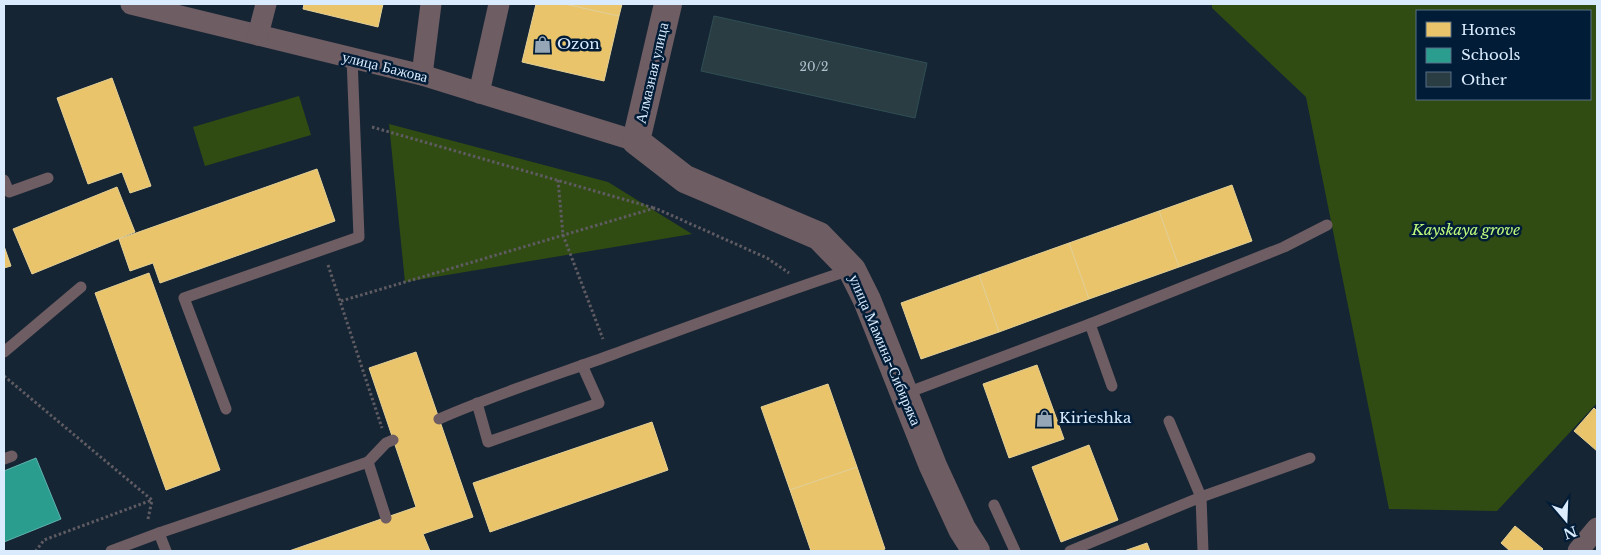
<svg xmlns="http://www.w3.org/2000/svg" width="1601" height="555" viewBox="0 0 1601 555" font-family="'Libre Baskerville',serif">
<rect width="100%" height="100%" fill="#162534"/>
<g fill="#314c12" fill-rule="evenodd">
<path d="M1212,4H1597V403L1497,511L1389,509L1306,97L1212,8ZM1417,11H1590V99H1417Z"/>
<path d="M299,96L311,135L205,166L193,127Z"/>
<path d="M389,124L608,182L692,234L405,282Z"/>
</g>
<g fill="#e9c46a" stroke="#e4d096">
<path d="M304,4H383L378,27L303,9Z"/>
<path d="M536,4H565L619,16L604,81L522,62Z"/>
<path d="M565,4H622L619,16Z"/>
<path d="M112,78L151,186L130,193L122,172L88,184L57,98Z"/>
<path d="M317,169L335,221L160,283L153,263L130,271L119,239Z"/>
<path d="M1232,185L1252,241L1179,267L1159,211Z"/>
<path d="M117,187L135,232L32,274L13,229Z"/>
<path d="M1159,211L1179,267L1089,299L1069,243Z"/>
<path d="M1069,243L1089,299L999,332L979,275Z"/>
<path d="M4,246L11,266L4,268Z"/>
<path d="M149,273L220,470L166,490L95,293Z"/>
<path d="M979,275L999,332L921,359L901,303Z"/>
<path d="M416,352L473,517L423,534L430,551H289L416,507L369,368Z"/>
<path d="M1037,365L1064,439L1009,458L983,384Z"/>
<path d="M828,384L857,467L790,490L761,407Z"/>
<path d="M1594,408L1597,411V451L1574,431Z"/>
<path d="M652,422L668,470L490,532L473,483Z"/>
<path d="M1089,445L1118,520L1061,542L1032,467Z"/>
<path d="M857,467L885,549L880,551H811L790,490Z"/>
<path d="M1515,526L1543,549L1541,551H1510L1501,543Z"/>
<path d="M1147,543L1150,551H1124Z"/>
</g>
<path fill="#2a9d8f" stroke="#5fb4b0" d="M36,458L61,519L4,542V471Z"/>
<path fill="#2a3d43" stroke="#304f55" d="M714,16L927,63L915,118L701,71Z"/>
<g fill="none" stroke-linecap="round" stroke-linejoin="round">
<g stroke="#5e5b62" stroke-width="3" stroke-dasharray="2.5 2.5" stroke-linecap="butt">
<path d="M372,127L654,208"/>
<path d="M558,180L563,235L603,339"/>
<path d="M328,265L382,428"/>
<path d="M341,301L655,208L767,258L789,273"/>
<path d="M4,376L152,500L44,540L36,551"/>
<path d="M148,519L152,500"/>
</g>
<g stroke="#6e5d63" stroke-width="11">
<path d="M4,180L9,192L48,178"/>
<path d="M1090,324L1112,386"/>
<path d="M4,352L81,287"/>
<path d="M904,394L1090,324L1284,247L1327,225"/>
<path d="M477,403L488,442L599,403L582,365"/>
<path d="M226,409L184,298L359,237L352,58"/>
<path d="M439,419C496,394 556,375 614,354C693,325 771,296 850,270"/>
<path d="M1169,421L1201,497L1310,458"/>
<path d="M4,459L12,456"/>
<path d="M368,462L386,518"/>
<path d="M994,505L1015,551"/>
<path d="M159,533L166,551"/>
<path d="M111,551L159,533L368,462L386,443L393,440"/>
<path d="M1070,551L1201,497L1203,551"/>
</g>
<g stroke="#6e5d63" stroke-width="21">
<path d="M131,4L422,75L636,141"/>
<path d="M258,35L266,4"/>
<path d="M422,75L431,4"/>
<path d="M479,93L499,4"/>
<path d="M1578,551L1597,528"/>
</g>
<path stroke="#6e5d63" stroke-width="28" d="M668,4L636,141L685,179L819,236L852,270L867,300L933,466L962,529L976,551"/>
</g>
<defs>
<symbol id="shop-bare" viewBox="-9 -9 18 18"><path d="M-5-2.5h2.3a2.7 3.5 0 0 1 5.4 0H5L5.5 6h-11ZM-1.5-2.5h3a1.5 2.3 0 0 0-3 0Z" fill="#95a6b7" stroke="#011c37" stroke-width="2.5" paint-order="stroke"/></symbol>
</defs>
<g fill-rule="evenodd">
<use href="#shop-bare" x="530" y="32" width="25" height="25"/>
<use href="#shop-bare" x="1032" y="406" width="25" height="25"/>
</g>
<g text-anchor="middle" stroke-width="5" stroke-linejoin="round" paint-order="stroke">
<g font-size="12" fill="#aec0ce">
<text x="814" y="71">20/2</text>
</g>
<g font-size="15" fill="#daebfd" stroke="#011c37" text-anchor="start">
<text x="557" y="49">Ozon</text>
<text x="1059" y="423">Kirieshka</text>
</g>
<g font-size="15" fill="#daebfd" stroke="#011c37">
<text transform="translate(385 67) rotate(14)" y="5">улица Бажова</text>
<text transform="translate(652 73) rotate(-77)" y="5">Алмазная улица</text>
<text transform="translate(885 350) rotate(67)" y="5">улица Мамина-Сибиряка</text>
</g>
<g font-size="15" font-style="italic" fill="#bdf97d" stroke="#011c37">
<text x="1466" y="235">Kayskaya grove</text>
</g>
</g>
<rect width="1601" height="555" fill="none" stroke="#daebfd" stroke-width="10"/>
<rect x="1416" y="10" width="175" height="90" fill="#011c37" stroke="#586f86"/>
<rect x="1426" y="22" width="25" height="15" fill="#e9c46a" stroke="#586f86"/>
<text x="1461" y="35" font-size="15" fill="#daebfd">Homes</text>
<rect x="1426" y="48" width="25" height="15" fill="#2a9d8f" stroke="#586f86"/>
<text x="1461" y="60" font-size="15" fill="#daebfd">Schools</text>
<rect x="1426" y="72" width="25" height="15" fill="#2a3d43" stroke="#586f86"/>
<text x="1461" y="85" font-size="15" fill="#daebfd">Other</text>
<g transform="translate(1566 520) rotate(161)" stroke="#011c37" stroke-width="4" paint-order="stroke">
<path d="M0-4L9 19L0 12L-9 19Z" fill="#daebfd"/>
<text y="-8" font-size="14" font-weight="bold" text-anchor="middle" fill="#daebfd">N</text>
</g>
</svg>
